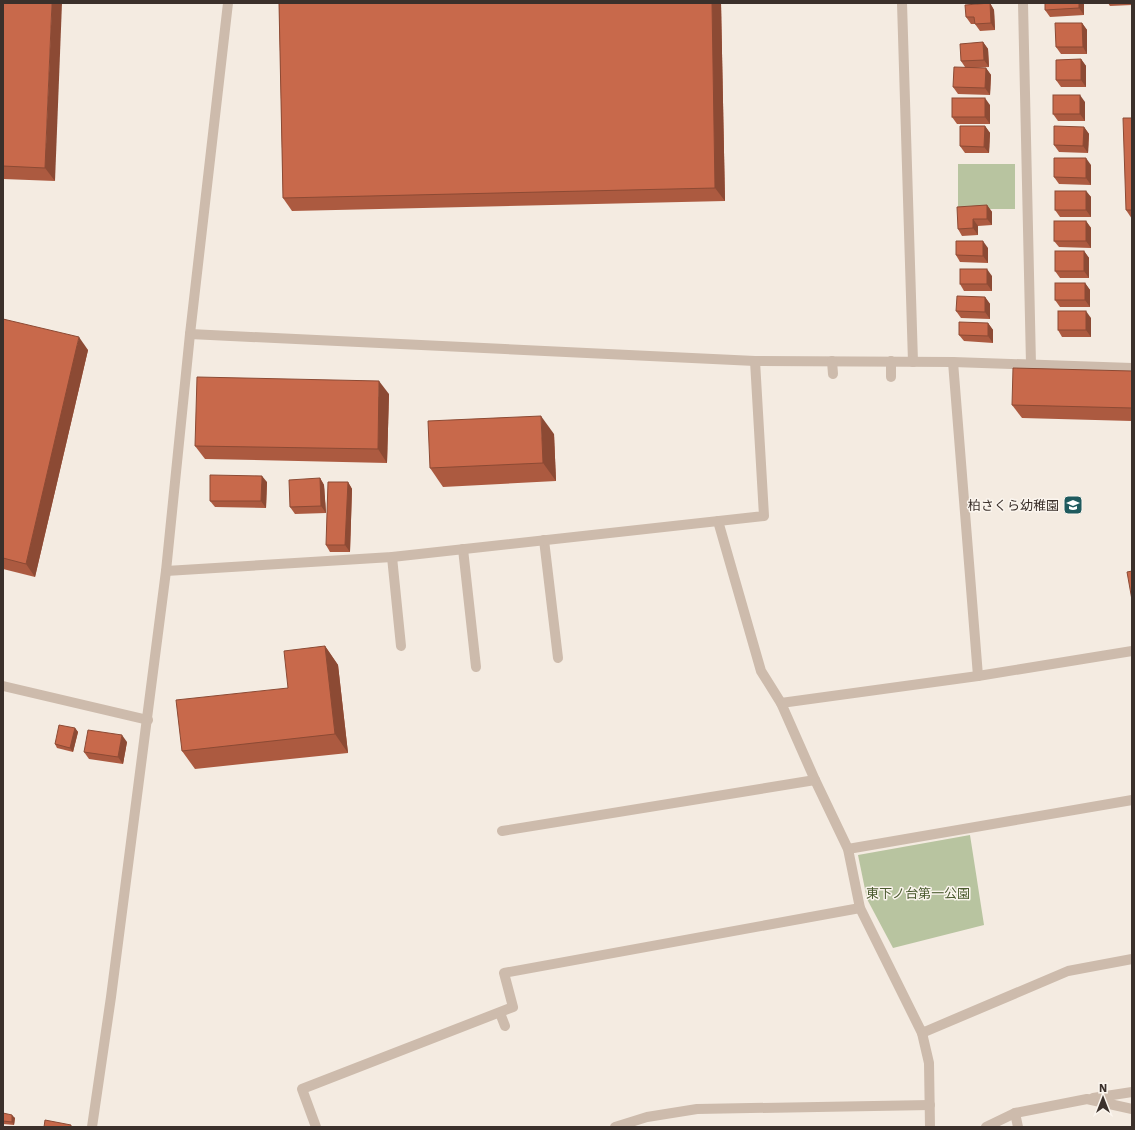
<svg xmlns="http://www.w3.org/2000/svg" width="1135" height="1130" viewBox="0 0 1135 1130" font-family="'Work Sans','Noto Sans JP',sans-serif">
<rect width="100%" height="100%" fill="#f4ebe1"/>
<g fill="#b8c4a0">
<rect x="958" y="164" width="57" height="45"/>
<path d="M970,835L984,925L893,948L867,899L858,855Z"/>
</g>
<g fill="none" stroke-linecap="round" stroke-linejoin="round">
<g stroke="#cdbbac" stroke-width="10">
<path d="M902,3L913,362"/>
<path d="M1023,3L1031,364"/>
<path d="M190,334L755,361L953,362L1132,368"/>
<path d="M832,361L833,374"/>
<path d="M891,361V377"/>
<path d="M953,362L978,676"/>
<path d="M718,521L761,671L781,703L815,780L848,849L860,908L922,1033L1068,971L1132,959"/>
<path d="M544,540L558,658"/>
<path d="M463,549L476,667"/>
<path d="M392,557L401,646"/>
<path d="M166,571L392,557L764,516L755,361"/>
<path d="M3,686L148,720"/>
<path d="M781,703L978,676L1132,651"/>
<path d="M502,831L815,780"/>
<path d="M848,849L1132,800"/>
<path d="M500,1013L505,1026"/>
<path d="M922,1033L929,1063L930,1127"/>
<path d="M1093,1098L1132,1092"/>
<path d="M1015,1113L1018,1127"/>
<path d="M92,1127L111,997L166,571L190,334L228,3"/>
<path d="M316,1127L302,1089L513,1007L504,973L860,908"/>
<path d="M615,1127L647,1117L697,1109L930,1105"/>
<path d="M986,1127L1015,1113L1087,1099L1132,1109"/>
</g>
</g>
<g fill="#ac5a40">
<path d="M3,3L55,181L3,179Z"/>
<path d="M279,3H721L725,201L292,211L283,198Z"/>
<path d="M990,3L994,10L995,30L980,31L975,24H971L966,17Z"/>
<path d="M1084,3V15L1050,17L1045,10Z"/>
<path d="M1108,3H1132V5L1110,6Z"/>
<path d="M1082,23L1087,30V54H1061L1056,47Z"/>
<path d="M983,42L988,49L989,67L974,68H986L991,75L990,95L958,94L953,87L965,67L961,61Z"/>
<path d="M1081,59L1086,66V87H1061L1056,80Z"/>
<path d="M1085,102V121H1058L1053,114Z"/>
<path d="M990,105V124H957L952,117Z"/>
<path d="M1132,118V219L1126,210Z"/>
<path d="M985,126L990,133L989,153H965L960,146Z"/>
<path d="M1084,127L1089,134L1088,153L1059,152L1054,145Z"/>
<path d="M1091,165V185L1059,184L1054,177Z"/>
<path d="M1086,191L1091,197V217H1060L1055,210Z"/>
<path d="M987,205L992,212V225L978,226V235L962,236L958,229Z"/>
<path d="M1086,221L1091,228V248L1059,247L1054,241Z"/>
<path d="M988,248V263L960,262L956,255Z"/>
<path d="M1084,251L1089,258V278H1060L1055,271Z"/>
<path d="M992,276V291H964L960,284Z"/>
<path d="M1085,283L1090,290V307H1060L1055,300Z"/>
<path d="M985,297L990,304V319L961,318L956,311Z"/>
<path d="M1091,318V337H1062L1058,330Z"/>
<path d="M3,319L88,350L35,577L3,569Z"/>
<path d="M988,323L993,330V343L964,341L959,335Z"/>
<path d="M1132,371V421L1022,418L1012,405Z"/>
<path d="M389,394L387,463L205,459L195,446Z"/>
<path d="M554,434L556,481L443,487L430,468Z"/>
<path d="M320,478L324,485L326,513L295,514L290,507Z"/>
<path d="M267,482L266,508L215,507L210,501Z"/>
<path d="M348,482L352,489L350,552H330L326,545Z"/>
<path d="M325,646L338,665L348,753L195,769L182,751L288,688Z"/>
<path d="M75,728L78,732L73,752L57,748L55,744Z"/>
<path d="M127,742L123,764L89,759L84,752Z"/>
<path d="M3,1113L15,1118L14,1125L3,1124Z"/>
</g>
<g fill="#8c4a34">
<path d="M52,3H62L55,181L45,168Z"/>
<path d="M712,3H721L725,201L715,188Z"/>
<path d="M990,3L994,10L995,30L991,23Z"/>
<path d="M1079,3H1084V15L1079,8Z"/>
<path d="M1082,23L1087,30V54L1083,47Z"/>
<path d="M983,42L988,49L989,67L984,60Z"/>
<path d="M1081,59L1086,66V87L1081,80Z"/>
<path d="M986,68L991,75L990,95L985,88Z"/>
<path d="M1080,95L1085,102V121L1080,114Z"/>
<path d="M985,98L990,105V124L985,117Z"/>
<path d="M985,126L990,133L989,153L984,147Z"/>
<path d="M1084,127L1089,134L1088,153L1083,146Z"/>
<path d="M1086,158L1091,165V185L1086,178Z"/>
<path d="M1086,191L1091,197V217L1086,210Z"/>
<path d="M987,205L992,212V225L987,219Z"/>
<path d="M973,219L978,226V235L973,228Z"/>
<path d="M1086,221L1091,228V248L1086,241Z"/>
<path d="M983,241L988,248V263L983,256Z"/>
<path d="M1084,251L1089,258V278L1084,271Z"/>
<path d="M987,269L992,276V291L987,284Z"/>
<path d="M1085,283L1090,290V307L1085,300Z"/>
<path d="M985,297L990,304V319L985,312Z"/>
<path d="M1086,311L1091,318V337L1086,330Z"/>
<path d="M988,323L993,330V343L988,336Z"/>
<path d="M79,337L88,350L35,577L26,564Z"/>
<path d="M379,381L389,394L387,463L378,449Z"/>
<path d="M541,416L554,434L556,481L543,463Z"/>
<path d="M262,476L267,482L266,508L261,501Z"/>
<path d="M320,478L324,485L326,513L321,506Z"/>
<path d="M348,482L352,489L350,552L345,545Z"/>
<path d="M325,646L338,665L348,753L335,734Z"/>
<path d="M75,728L78,732L73,752L70,748Z"/>
<path d="M122,735L127,742L123,764L118,757Z"/>
<path d="M12,1115L15,1118L14,1125L12,1122Z"/>
</g>
<g fill="#c8694b" stroke="#8c4a34">
<path d="M3,3H52L45,168L3,166Z"/>
<path d="M279,3H712L715,188L283,198Z"/>
<path d="M990,3L991,23L975,24L974,17H966L965,5Z"/>
<path d="M1045,3H1079V8L1045,10Z"/>
<path d="M1055,23H1082L1083,47H1056Z"/>
<path d="M983,42L984,60L961,61L960,44Z"/>
<path d="M1081,59V80H1056V60Z"/>
<path d="M954,67L986,68L985,88L953,87Z"/>
<rect x="1053" y="95" width="27" height="19"/>
<rect x="952" y="98" width="33" height="19"/>
<path d="M1123,118H1132V210H1126Z"/>
<path d="M960,126H985L984,147L960,146Z"/>
<path d="M1054,126L1084,127L1083,146L1054,145Z"/>
<path d="M1054,158H1086V178L1054,177Z"/>
<rect x="1055" y="191" width="31" height="19"/>
<path d="M987,205V219H973V228L958,229L957,207Z"/>
<rect x="1054" y="221" width="32" height="20"/>
<path d="M956,241H983V256L956,255Z"/>
<rect x="1055" y="251" width="29" height="20"/>
<rect x="960" y="269" width="27" height="15"/>
<rect x="1055" y="283" width="30" height="17"/>
<path d="M957,296L985,297V312L956,311Z"/>
<rect x="1058" y="311" width="28" height="19"/>
<path d="M3,319L79,337L26,564L3,558Z"/>
<path d="M959,322L988,323V336L959,335Z"/>
<path d="M1013,368L1132,371V408L1012,405Z"/>
<path d="M197,377L379,381L378,449L195,446Z"/>
<path d="M541,416L543,463L430,468L428,421Z"/>
<path d="M210,475L262,476L261,501H210Z"/>
<path d="M320,478L321,506L290,507L289,480Z"/>
<path d="M328,482H348L345,545H326Z"/>
<path d="M1132,571V600L1127,572Z"/>
<path d="M325,646L335,734L182,751L176,700L288,688L284,651Z"/>
<path d="M59,725L75,728L70,748L55,744Z"/>
<path d="M88,730L122,735L118,757L84,752Z"/>
<path d="M3,1113L12,1115V1122L3,1121Z"/>
<path d="M45,1120L71,1125V1127H44Z"/>
</g>
<defs>
<symbol id="school-square" viewBox="-11 -11 22 22"><rect x="-9" y="-9" width="18" height="18" rx="4" fill="#1f5a5e" stroke="#fbf5ee"/><path d="M0-5L7-2L0 1L-7-2ZM-4 1L0 2.5L4 1V4Q0 6-4 4Z" fill="#fff"/></symbol>
</defs>
<g fill-rule="evenodd">
<use href="#school-square" x="1062" y="494" width="22" height="22"/>
</g>
<g text-anchor="middle" stroke-width="3" stroke-linejoin="round" paint-order="stroke">
<g font-size="13" fill="#3b302b" stroke="#fbf5ee" text-anchor="end">
<text x="1059" y="510">柏さくら幼稚園</text>
</g>
<g font-size="13" fill="#4a5a2e" stroke="#fbf5ee">
<text x="918" y="898">東下ノ台第一公園</text>
</g>
</g>
<rect width="1135" height="1130" fill="none" stroke="#3b302b" stroke-width="8"/>
<g transform="translate(1103 1098)" stroke="#fbf5ee" stroke-width="3" paint-order="stroke">
<path d="M0-3L7 15L0 10L-7 15Z" fill="#3b302b"/>
<text y="-6" font-size="11" font-weight="bold" text-anchor="middle" fill="#3b302b">N</text>
</g>
</svg>
